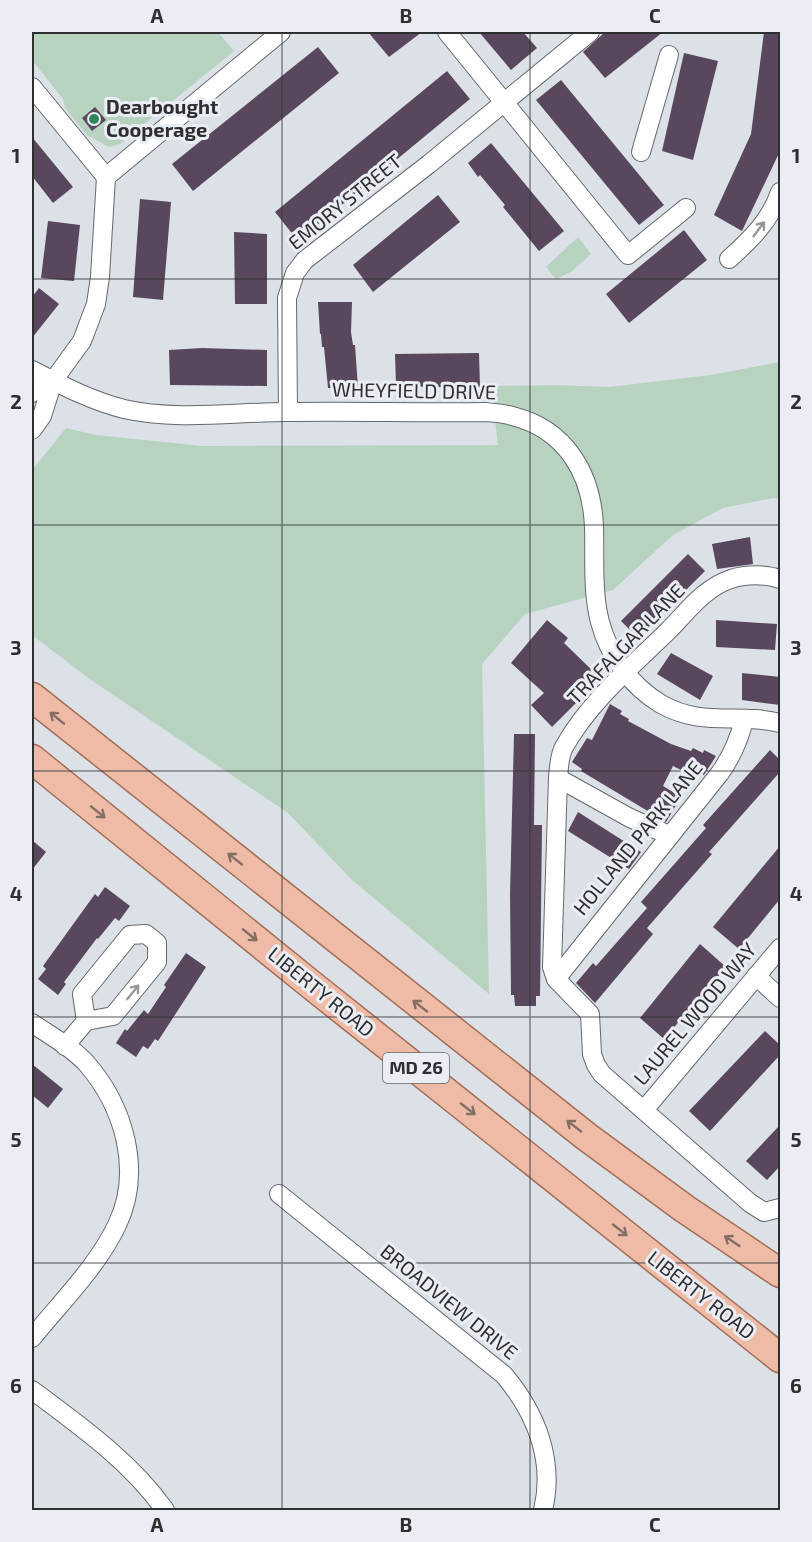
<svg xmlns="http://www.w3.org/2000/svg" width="812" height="1542" viewBox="0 0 812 1542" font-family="'Exo 2',sans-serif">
<rect width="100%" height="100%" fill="#dce1e7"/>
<g fill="#b7d3c0">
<path d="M32,32H218L234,51L120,144L109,147L87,135L65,108L63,99L32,60Z"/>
<path d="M578,237L591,254L571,272L556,279L546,267Z"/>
<path d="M780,362V499L773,498L723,508L673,535L613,590L525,614L482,664L489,994L352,880L288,813L91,680L32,635V470L66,428L96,435L203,446L498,445L491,386L556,385L609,387L711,375Z"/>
</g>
<g fill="#59475d">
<path d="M368,32H422L389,57Z"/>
<path d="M479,32H523L537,48L511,70Z"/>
<path d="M605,32H663L605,78L583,52Z"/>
<path d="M764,32H780V151L742,231L714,215L751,134Z"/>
<path d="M318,47L339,73L193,191L172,164Z"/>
<path d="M684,53L718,61L693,160L662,151Z"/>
<path d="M447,71L470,99L298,241L275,212Z"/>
<path d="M561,80L664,205L639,225L536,100Z"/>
<path d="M95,107L106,120L92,131L82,118Z"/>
<path d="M32,137L73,187L53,203L32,176Z"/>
<path d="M491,143L564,231L539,251L503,207L505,205L480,175L478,177L468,163Z"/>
<path d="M438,195L460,222L373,292L353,265Z"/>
<path d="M140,199L171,202L163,300L133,297Z"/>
<path d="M48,221L80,225L74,281L41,278Z"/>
<path d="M684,230L707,260L629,323L606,294Z"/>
<path d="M234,232L267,234V304H235Z"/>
<path d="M39,288L59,304L32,338V297Z"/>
<path d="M318,302H352L351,332L353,345H355L358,388H328L324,347H322L321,334H320Z"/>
<path d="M202,348L267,350V386L170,385L169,350Z"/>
<path d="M479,353L480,388L396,386L395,354Z"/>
<path d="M750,537L753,564L717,569L712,544Z"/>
<path d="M688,554L705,571L638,638L621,621Z"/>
<path d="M547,620L568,638L564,643L594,672L569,697L576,703L552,727L531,705L544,693L511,663Z"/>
<path d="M716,620L777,624L775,650L716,647Z"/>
<path d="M671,653L713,676L700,700L657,674Z"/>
<path d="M742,673L780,677V705L742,700Z"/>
<path d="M610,704L622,711L620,714L629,719L628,721L671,744L691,751L693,748L703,753L704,750L716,756L704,775L694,771L693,773L684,768L683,771L673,766L663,786L681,797L666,822L581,771L582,769L572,762L587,738L592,740Z"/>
<path d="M514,734H535L534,825H542L540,996H536V1006H515L514,995H511L510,894Z"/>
<path d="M770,750L780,760V772L709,852L712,854L647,928L653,934L595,1003L576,983L593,963L596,966L647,908L641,902L706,828L703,825Z"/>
<path d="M578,812L641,852L629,869L568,831Z"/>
<path d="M32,840L46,852L32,870Z"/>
<path d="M780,846V899L739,949L713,927Z"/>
<path d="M105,887L130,906L119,921L115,918L98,939L97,938L64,982L66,984L58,995L38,979L46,969L43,966L95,894L98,897Z"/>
<path d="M700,944L726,967L664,1039L640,1018Z"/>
<path d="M186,953L206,967L158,1041L155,1039L148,1049L143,1046L136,1057L116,1043L125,1029L127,1031L144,1010L148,1014L166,987L164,985Z"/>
<path d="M765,1031L780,1045V1055L710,1131L689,1111Z"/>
<path d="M32,1064L63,1089L48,1108L32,1095Z"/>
<path d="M780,1125V1166L767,1180L746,1161Z"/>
</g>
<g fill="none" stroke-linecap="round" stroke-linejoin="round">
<defs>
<g id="street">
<path d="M447,32L628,255L686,208"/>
<path d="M32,87L106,177"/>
<path d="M641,152L669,55"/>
<path d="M106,177L281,32"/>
<path d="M729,259C750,240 771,220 780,192"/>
<path d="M32,370C61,385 92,401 124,409C177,421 235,412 288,412C354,411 420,413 485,412C494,413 503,413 512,416C566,429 592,474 594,527C595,558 592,592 600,622C609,656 631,686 661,704C703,728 738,712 780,723"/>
<path d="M32,393L53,381"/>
<path d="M288,412L287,298L295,273L305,260L429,164L590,32"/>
<path d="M32,430L42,416L53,381L82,341L96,304L100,277L106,177"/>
<path d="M780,579C766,574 746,574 731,579C705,587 686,613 668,631C631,667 589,702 564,747C559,756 559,768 558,778L552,967L556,979L590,1014L592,1054L596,1065L602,1074L750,1203L764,1212L780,1208"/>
<path d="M558,778L630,818L669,835"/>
<path d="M756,976L780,998"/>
<path d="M556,979L720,773C732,756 739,740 744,720"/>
<path d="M32,1023C49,1035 72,1047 87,1064C124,1107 143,1171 117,1225C97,1267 61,1302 32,1338"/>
<path d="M65,1046L86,1021L113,1016L157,962V943L146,934L130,935L82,994L86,1021"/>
<path d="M644,1110L780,948"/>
<path d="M279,1194L504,1375C536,1413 555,1460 543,1510"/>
<path d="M32,1390C79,1425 130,1461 165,1510"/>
</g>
<g id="primary">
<path d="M32,697L587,1137L685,1209L780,1273"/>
<path d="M32,759L314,987L780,1358"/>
</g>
</defs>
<use href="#street" stroke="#65696e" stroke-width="20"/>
<use href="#primary" stroke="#a36d56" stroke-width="31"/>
<use href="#street" stroke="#fff" stroke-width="18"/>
<use href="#primary" stroke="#eebba6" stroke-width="28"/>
</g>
<defs><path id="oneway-shaft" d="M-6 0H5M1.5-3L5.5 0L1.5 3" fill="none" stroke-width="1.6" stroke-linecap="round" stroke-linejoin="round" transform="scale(1.5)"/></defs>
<g stroke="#969798">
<use href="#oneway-shaft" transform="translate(759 229) rotate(-53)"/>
<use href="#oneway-shaft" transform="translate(133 992) rotate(-51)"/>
</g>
<g stroke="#846e66">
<use href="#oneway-shaft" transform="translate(57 718) rotate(-141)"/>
<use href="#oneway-shaft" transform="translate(98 812) rotate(39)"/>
<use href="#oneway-shaft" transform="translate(235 859) rotate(-142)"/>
<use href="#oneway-shaft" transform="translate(250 935) rotate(39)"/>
<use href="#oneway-shaft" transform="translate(420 1006) rotate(-142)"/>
<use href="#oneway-shaft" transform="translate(468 1109) rotate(38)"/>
<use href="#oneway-shaft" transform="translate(574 1126) rotate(-142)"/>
<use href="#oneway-shaft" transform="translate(620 1230) rotate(38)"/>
<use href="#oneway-shaft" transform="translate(732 1241) rotate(-146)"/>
</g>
<path fill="none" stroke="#2d2f31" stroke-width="1.5" stroke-opacity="0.55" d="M282,32V1510M530,32V1510M32,279H780M32,525H780M32,771H780M32,1017H780M32,1263H780"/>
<circle fill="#318659" stroke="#eaeef4" stroke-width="2" cx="94" cy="119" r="6"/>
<g text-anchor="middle" stroke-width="6" stroke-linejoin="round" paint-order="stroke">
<rect fill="#eaeef4" stroke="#66686c" stroke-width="1.5" x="383" y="1053" width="66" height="30" rx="4.5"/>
<g font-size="18" font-weight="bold" fill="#2d2f31">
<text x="416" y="1074">MD 26</text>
</g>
<g font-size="20" font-weight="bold" fill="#2d2f31" stroke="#eaeef4" text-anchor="start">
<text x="106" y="114">Dearbought<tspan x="106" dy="23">Cooperage</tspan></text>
</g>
<g font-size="20" fill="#2d2f31" stroke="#eaeef4">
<text transform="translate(345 202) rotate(-39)" y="7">EMORY STREET</text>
<text transform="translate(414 391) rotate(1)" y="7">WHEYFIELD DRIVE</text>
<text transform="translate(626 644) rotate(-46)" y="7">TRAFALGAR LANE</text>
<text transform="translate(638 838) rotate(-51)" y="7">HOLLAND PARK LANE</text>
<text transform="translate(321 992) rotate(39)" y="7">LIBERTY ROAD</text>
<text transform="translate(695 1014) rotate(-50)" y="7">LAUREL WOOD WAY</text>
<text transform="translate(701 1295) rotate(38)" y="7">LIBERTY ROAD</text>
<text transform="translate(449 1302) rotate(39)" y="7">BROADVIEW DRIVE</text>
</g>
</g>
<rect width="812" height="1542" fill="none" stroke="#eaeef4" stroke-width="66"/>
<rect x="33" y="33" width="746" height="1476" fill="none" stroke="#2d2f31" stroke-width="2"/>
<g font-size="20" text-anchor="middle" font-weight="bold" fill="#2d2f31">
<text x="157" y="23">A</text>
<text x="406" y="23">B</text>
<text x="655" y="23">C</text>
<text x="16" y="163">1</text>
<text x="796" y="163">1</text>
<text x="16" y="409">2</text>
<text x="796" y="409">2</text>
<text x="16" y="655">3</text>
<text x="796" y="655">3</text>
<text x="16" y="901">4</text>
<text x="796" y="901">4</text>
<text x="16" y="1147">5</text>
<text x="796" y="1147">5</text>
<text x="16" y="1393">6</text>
<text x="796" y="1393">6</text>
<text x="157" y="1532">A</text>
<text x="406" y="1532">B</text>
<text x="655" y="1532">C</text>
</g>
</svg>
